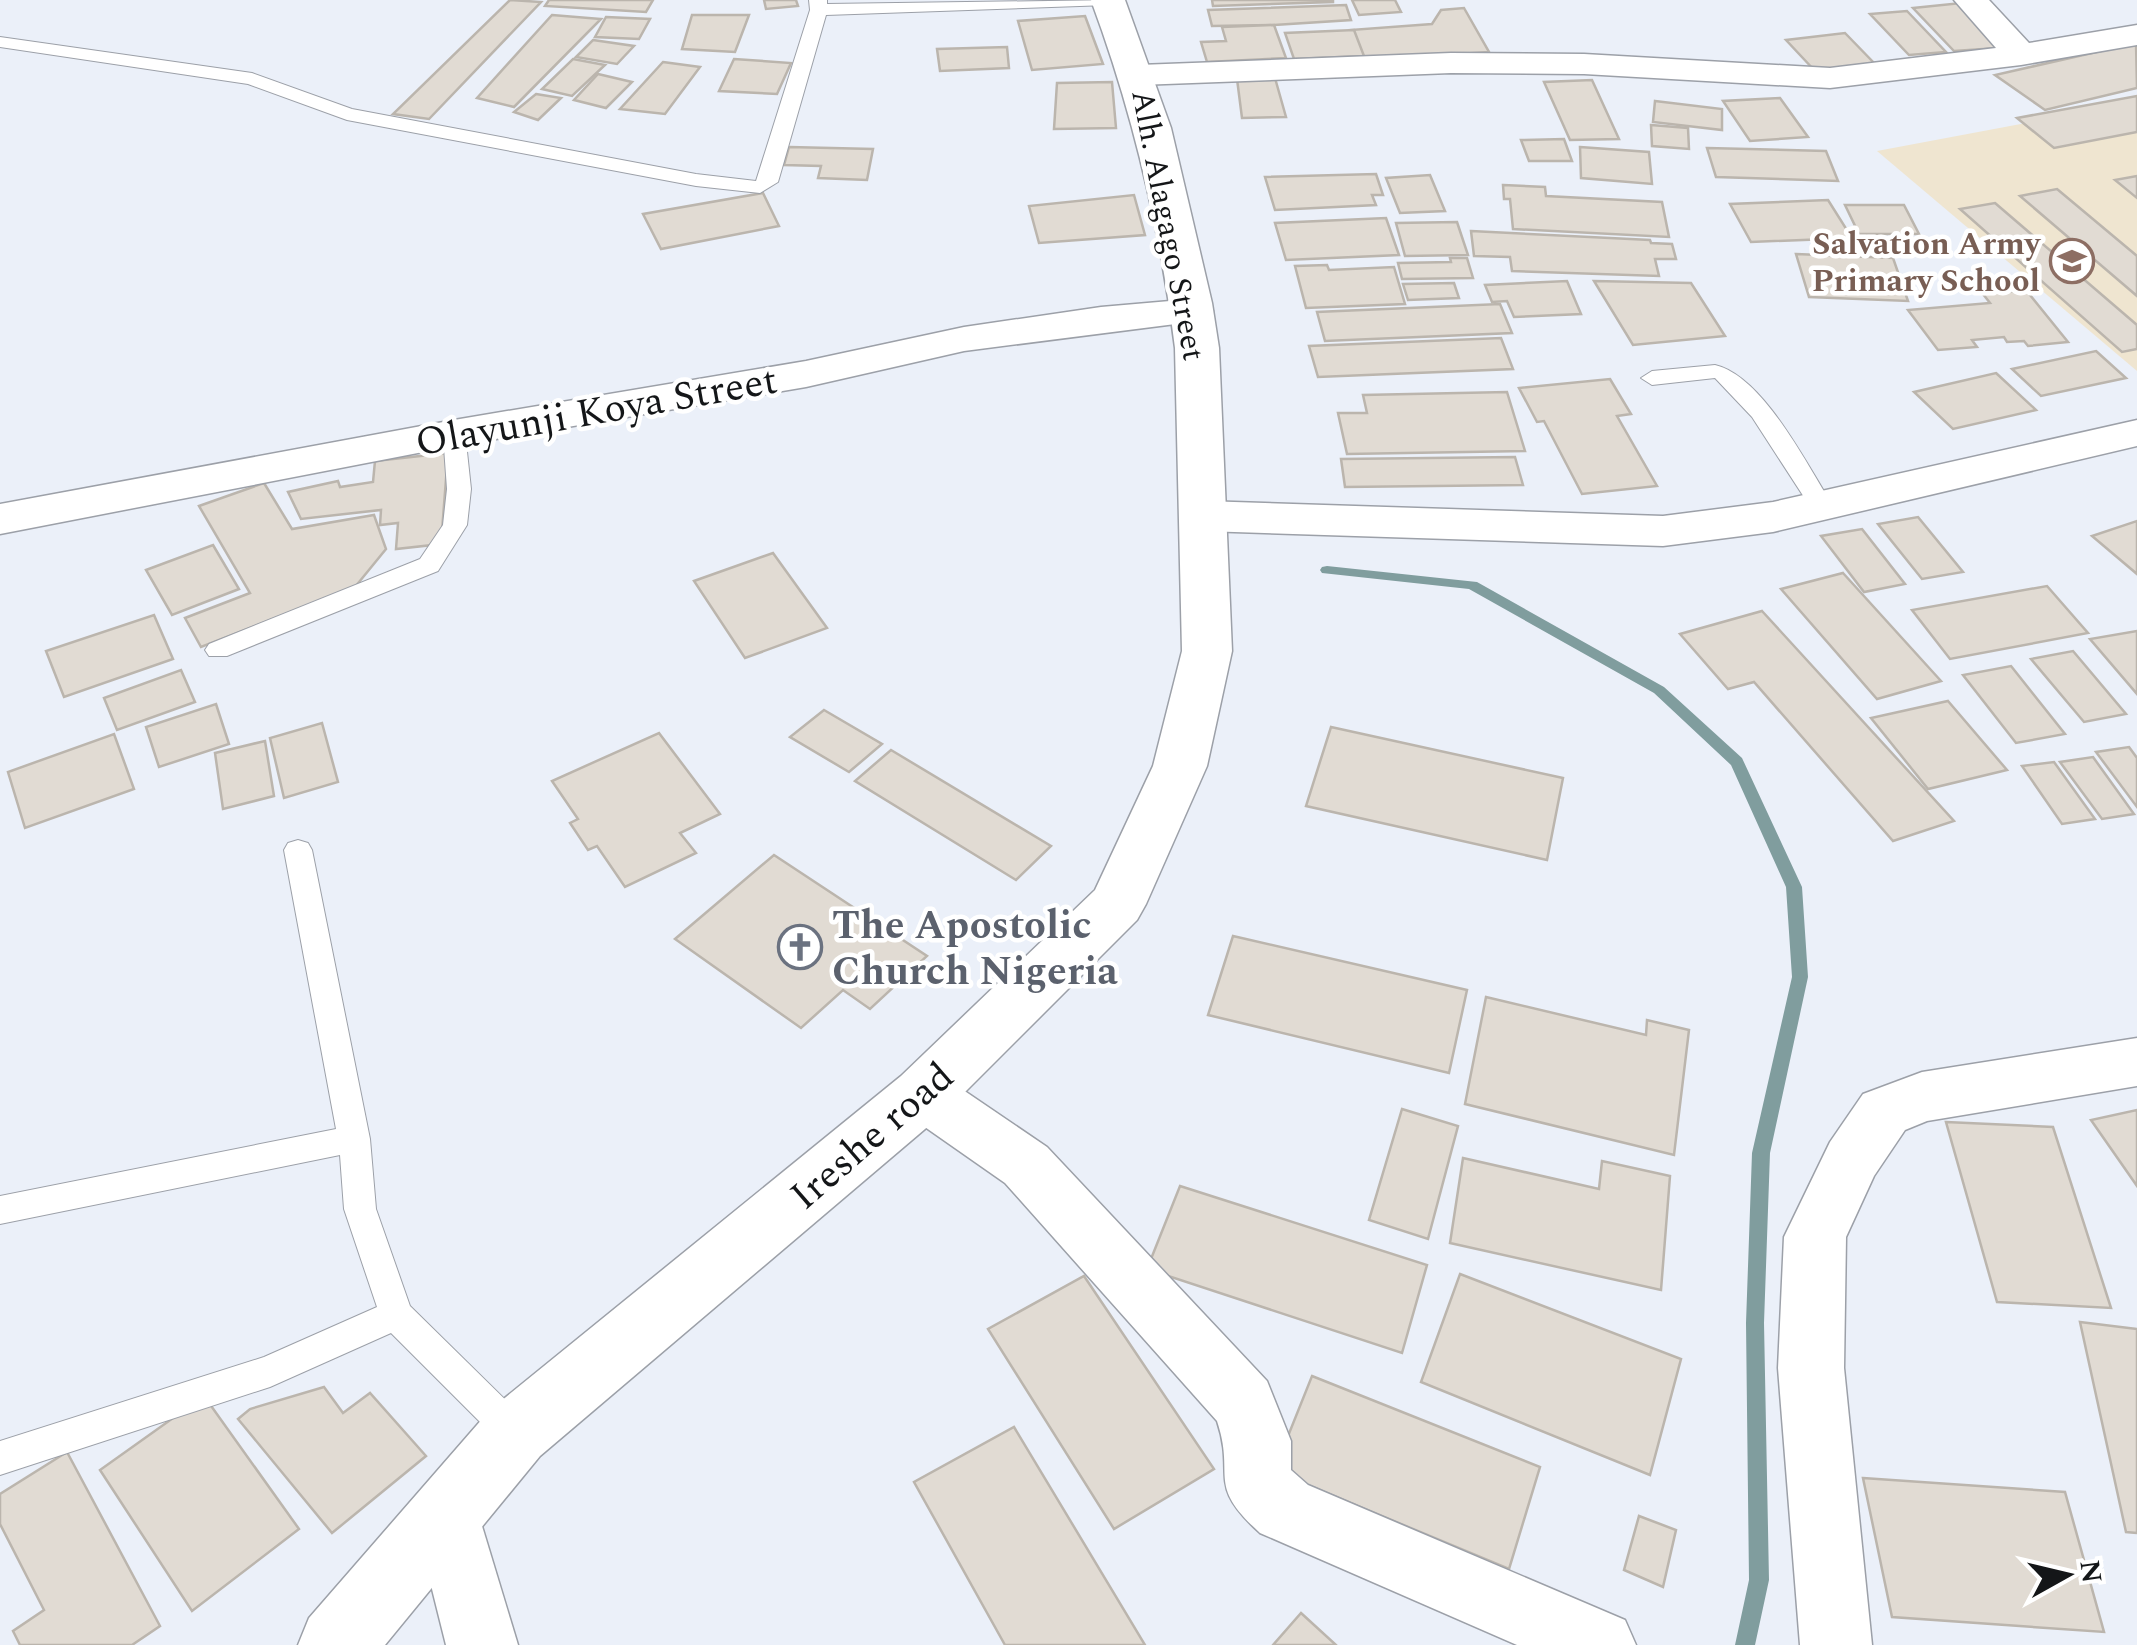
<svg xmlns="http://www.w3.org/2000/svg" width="2137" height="1645" viewBox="0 0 2137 1645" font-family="Spectral,serif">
<rect width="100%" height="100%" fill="#ebf0f9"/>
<path fill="#efe5d0" d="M2137,102V371L1877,151Z"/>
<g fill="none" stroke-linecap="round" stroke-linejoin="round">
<path fill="#809d9e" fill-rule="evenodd" d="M1327,566L1477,582L1664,687L1742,758L1802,887L1808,977L1770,1153L1764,1323L1769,1580L1755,1645H1735L1749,1580L1746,1323L1752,1153L1792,977L1786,887L1731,765L1654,693L1469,589L1322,573L1320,570L1322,567Z"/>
</g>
<g fill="#e1dbd3" stroke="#bbb5ad" stroke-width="2.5">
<path d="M510,0L541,2L429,119L393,114Z"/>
<path d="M549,0H653L646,12L545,6Z"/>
<path d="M764,0H796L798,6L766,9Z"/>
<path d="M1212,0H1333V2L1213,6Z"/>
<path d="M1352,0H1395L1401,12L1359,15Z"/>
<path d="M1971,2L1998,48L1954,51L1913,8Z"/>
<path d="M1346,5L1351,20L1274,25L1212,26L1208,10Z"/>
<path d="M1464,8L1489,52L1365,60L1350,30L1432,24L1441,10Z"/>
<path d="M1907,11L1946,52L1909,55L1870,14Z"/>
<path d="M552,15L601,19L514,107L477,98Z"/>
<path d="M692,15H749L735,52L682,49Z"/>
<path d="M1085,16L1103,64L1032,70L1018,21Z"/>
<path d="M606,17L650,19L639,39L595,37Z"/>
<path d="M1274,25L1286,58L1207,62L1201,42L1226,41L1222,27Z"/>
<path d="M1354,30L1364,56L1294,59L1285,33Z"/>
<path d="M1845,33L1876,65L1816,72L1786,40Z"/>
<path d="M593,40L634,46L617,64L576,57Z"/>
<path d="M2136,43L2137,88L2045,110L1995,75Z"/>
<path d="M1007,47L1009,68L940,71L937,49Z"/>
<path d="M573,59L605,65L572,96L542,89Z"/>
<path d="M734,59L791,63L777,94L719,91Z"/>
<path d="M663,62L700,67L665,114L620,109Z"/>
<path d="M598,74L632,82L606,108L574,100Z"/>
<path d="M1275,78L1286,117L1242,118L1237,79Z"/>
<path d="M1592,80L1619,139L1570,140L1544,82Z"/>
<path d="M1112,82L1116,128L1054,129L1057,83Z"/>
<path d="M536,94L561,98L538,120L514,112Z"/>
<path d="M2137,96V132L2054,148L2017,118Z"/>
<path d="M1780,98L1808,137L1750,141L1723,101Z"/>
<path d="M1655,101L1722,109V130L1653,122Z"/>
<path d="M1651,125L1688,128L1689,149L1652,146Z"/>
<path d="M1564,139L1572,161H1529L1521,140Z"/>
<path d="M789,147L873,149L867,180L818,178L821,166L784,165Z"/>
<path d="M1580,147L1649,152L1652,184L1581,178Z"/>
<path d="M1707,148L1826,151L1838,181L1716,177Z"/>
<path d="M1376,174L1383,195H1372L1376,205L1275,210L1265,177Z"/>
<path d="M1430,175L1445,211L1400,213L1386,178Z"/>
<path d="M2137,176V198L2115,180Z"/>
<path d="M1503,185L1545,187L1546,196L1662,202L1669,237L1513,229L1510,199H1504Z"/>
<path d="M2057,189L2137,256V296L2020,196Z"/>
<path d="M763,193L779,226L661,249L643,214Z"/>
<path d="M1134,195L1145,235L1039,243L1029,206Z"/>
<path d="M1828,200L1852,238L1751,242L1730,204Z"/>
<path d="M1995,203L2137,325V349L2122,352L1960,209Z"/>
<path d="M1845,205H1904L1919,234H1859Z"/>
<path d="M1386,218L1399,255L1286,260L1275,223Z"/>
<path d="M1457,222L1468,255L1405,256L1396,223Z"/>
<path d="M1471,231L1650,240L1651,243L1672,244L1676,259H1655L1659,276L1512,271L1510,257L1474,256Z"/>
<path d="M1796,254L1893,258L1908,301L1809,297Z"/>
<path d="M1450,258H1467L1473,278L1402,279L1398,263L1451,262Z"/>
<path d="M1327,265L1329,270L1394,267L1405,304L1306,308L1295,266Z"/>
<path d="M1567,281L1581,314L1514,317L1507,301L1492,302L1485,285Z"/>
<path d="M1594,281L1691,283L1725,336L1633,345Z"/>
<path d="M1454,283L1459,298L1408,300L1403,284Z"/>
<path d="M2026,290L2068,342L2028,346L2024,341L2007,342L2004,337L1972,340L1977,347L1938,350L1908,310L1990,303L1983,294Z"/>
<path d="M1500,304L1512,333L1325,341L1317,312Z"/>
<path d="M1501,338L1513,369L1318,377L1309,346Z"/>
<path d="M2096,351L2126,378L2041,396L2012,369Z"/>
<path d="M1996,373L2036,410L1953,429L1914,392Z"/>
<path d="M1610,379L1631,414L1617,416L1657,486L1582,494L1544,421L1537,422L1519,388Z"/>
<path d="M1507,392L1525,451L1347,454L1338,413H1367L1363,395Z"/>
<path d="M448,453L441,544L396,549L398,523L380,525L381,510L301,519L288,492L338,481L340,487L373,482L375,461Z"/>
<path d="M1515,457L1523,485L1345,487L1341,459Z"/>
<path d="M264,483L292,529L374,515L386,549L355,587L201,647L185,618L250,593L199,506Z"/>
<path d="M1918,517L1963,572L1922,579L1878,524Z"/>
<path d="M2137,521V574L2092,536Z"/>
<path d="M1862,529L1905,584L1864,592L1821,536Z"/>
<path d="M213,545L239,589L172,615L146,570Z"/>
<path d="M773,553L827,628L745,658L694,581Z"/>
<path d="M1843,573L1941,681L1877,699L1781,589Z"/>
<path d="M2047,586L2088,633L1950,659L1912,610Z"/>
<path d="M1762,611L1954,821L1893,841L1754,682L1728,689L1680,634Z"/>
<path d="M154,615L173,659L64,697L46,651Z"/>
<path d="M2137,631V694L2090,639Z"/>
<path d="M2073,651L2126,714L2084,722L2031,659Z"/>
<path d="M2011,666L2065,734L2016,743L1963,675Z"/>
<path d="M181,670L195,702L117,730L104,698Z"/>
<path d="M1948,701L2007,770L1928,789L1871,718Z"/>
<path d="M216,704L229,744L159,767L146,727Z"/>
<path d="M824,710L882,744L849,772L790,737Z"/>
<path d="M322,723L338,782L284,798L270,738Z"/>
<path d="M1331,727L1563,778L1547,860L1306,806Z"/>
<path d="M659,733L720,814L680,833L696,853L625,887L597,846L588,850L570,823L578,819L552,781Z"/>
<path d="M114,734L134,789L25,828L8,772Z"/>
<path d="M265,741L274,796L223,809L215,753Z"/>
<path d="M2129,747L2137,758V807L2096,752Z"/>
<path d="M891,750L1051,846L1016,880L855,781Z"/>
<path d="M2093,757L2134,814L2102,819L2060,762Z"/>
<path d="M2054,762L2095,819L2062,824L2022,766Z"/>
<path d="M774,855L927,956L870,1009L843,990L801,1028L675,939Z"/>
<path d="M1233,936L1467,990L1449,1073L1208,1015Z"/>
<path d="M1486,997L1646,1035L1647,1020L1689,1030L1674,1155L1465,1104Z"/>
<path d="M1402,1109L1458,1126L1428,1239L1369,1220Z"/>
<path d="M2137,1110V1186L2091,1120Z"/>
<path d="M1946,1122L2053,1127L2111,1308L1997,1302Z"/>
<path d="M1463,1158L1599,1189L1602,1161L1670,1176L1661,1290L1450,1243Z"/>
<path d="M1180,1186L1427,1265L1402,1353L1147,1269Z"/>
<path d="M1460,1274L1681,1359L1650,1475L1421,1382Z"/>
<path d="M1084,1276L1214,1469L1114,1529L988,1329Z"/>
<path d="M2080,1322L2137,1329V1533L2126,1532Z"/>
<path d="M1312,1376L1540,1467L1509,1569L1274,1471Z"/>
<path d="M324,1387L343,1413L370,1393L426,1456L332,1533L238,1419L250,1409Z"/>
<path d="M204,1396L299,1529L192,1611L100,1470Z"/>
<path d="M1014,1427L1145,1645H1005L914,1482Z"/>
<path d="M67,1452L160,1626L132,1645H20L13,1631L44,1610L0,1524V1494Z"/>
<path d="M1863,1478L2065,1492L2104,1632L1892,1617Z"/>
<path d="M1639,1516L1676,1530L1663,1587L1624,1570Z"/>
<path d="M1301,1613L1336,1645H1273Z"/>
</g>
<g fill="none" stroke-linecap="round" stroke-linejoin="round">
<defs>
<g id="service">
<path d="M809,0H827V4L1117,0L1108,5L826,15L778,182L760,193L696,186L347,120L248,84L0,47V37L252,73L352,109L696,174L756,181L810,10Z"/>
<path d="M1715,365C1763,376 1807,465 1833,506L1829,511H1813L1752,417L1715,378L1652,385L1641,378L1652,371Z"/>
<path d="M454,426L465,433L471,489L467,525L438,571L227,656H209L205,650L209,644L420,559L443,525L447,489L443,433Z"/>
<path d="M298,840L308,843L312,850L370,1139L376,1209L410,1306L527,1421L533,1433L527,1445L515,1450L503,1445L391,1333L270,1387L0,1475V1441L264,1357L377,1307L344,1209L340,1155L0,1224V1196L336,1129L284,850L288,843Z"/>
</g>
<g id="minor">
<path d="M1954,0H1989L2029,43L2137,25V45L2021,65L1830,88L1584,74L1451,73L1139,85L1127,82L1122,75L1127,68L1139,65L1451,53L1584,54L1830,68L1996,48Z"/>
<path d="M1193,299L1207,302L1213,311L1207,320L964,351L806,387L454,446L0,534V504L454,420L806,361L964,327L1101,307Z"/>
<path d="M2137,420V446L1773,532L1663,546L1204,531L1188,526L1181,516L1188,506L1204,501L1663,516L1773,502Z"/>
<path d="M2137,1038V1086L1927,1121L1905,1130L1874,1176L1846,1237L1844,1368L1872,1645H1800L1778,1368L1784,1237L1830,1142L1863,1094L1922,1072Z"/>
<path d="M923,1069L944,1077L1047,1147L1267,1381L1291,1441V1470L1308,1485L1625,1620L1636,1645H1517L1260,1533C1205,1483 1236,1478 1217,1421L1005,1183L902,1111L894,1094L902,1077Z"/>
<path d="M448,1483L472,1493L518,1645H446L414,1517L424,1493Z"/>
</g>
<path id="secondary" d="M1091,0H1125L1171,128L1212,303L1219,348L1232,651L1207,766L1146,904L1137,920L945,1112L540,1456L385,1645H298L309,1618L490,1410L901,1076L1095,890L1153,766L1182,651L1175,348C1160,228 1133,113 1091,0Z"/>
</defs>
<use href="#service" stroke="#9ca0a8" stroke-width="2"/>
<use href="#minor" stroke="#9ca0a8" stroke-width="3"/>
<use href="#secondary" stroke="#9ca0a8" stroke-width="3"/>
<use href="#service" fill="#fff" fill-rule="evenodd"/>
<use href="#minor" fill="#fff" fill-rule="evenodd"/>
<use href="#secondary" fill="#fff" fill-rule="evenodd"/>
</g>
<defs>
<symbol id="school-ring" viewBox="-11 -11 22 22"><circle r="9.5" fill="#fff" stroke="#8d6e63" stroke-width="1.5"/><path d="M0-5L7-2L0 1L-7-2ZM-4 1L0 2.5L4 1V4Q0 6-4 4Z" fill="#8d6e63"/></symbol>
<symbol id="church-ring" viewBox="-11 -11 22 22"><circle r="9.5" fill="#fff" stroke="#6b7280" stroke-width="1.5"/><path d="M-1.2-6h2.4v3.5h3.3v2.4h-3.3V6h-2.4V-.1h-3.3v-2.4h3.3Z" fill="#6b7280"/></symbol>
</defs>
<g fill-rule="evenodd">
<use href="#school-ring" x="2047" y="236" width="50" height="50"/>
<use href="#church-ring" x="775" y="922" width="50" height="50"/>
</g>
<g text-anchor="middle" stroke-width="9" stroke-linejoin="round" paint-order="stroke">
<g font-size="32" fill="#141618" stroke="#fff">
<text transform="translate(1169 225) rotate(79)" y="11">Alh. Alagago Street</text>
</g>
<g font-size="32" font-weight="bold" fill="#785e54" stroke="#fff" text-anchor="end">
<text x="2040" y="254">Salvation Army<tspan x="2040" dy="37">Primary School</tspan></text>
</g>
<g font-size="40" fill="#141618" stroke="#fff">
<text transform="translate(596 410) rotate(-10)" y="14">Olayunji Koya Street</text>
<text transform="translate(871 1135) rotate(-41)" y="14">Ireshe road</text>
</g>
<g font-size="40" font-weight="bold" fill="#5b616d" stroke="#fff" text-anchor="start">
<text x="832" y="938">The Apostolic<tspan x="832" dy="46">Church Nigeria</tspan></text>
</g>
</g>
<g transform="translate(2067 1575) rotate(82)" stroke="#ffffff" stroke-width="8" paint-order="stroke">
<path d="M0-8L18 38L0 25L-18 38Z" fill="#141618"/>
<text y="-15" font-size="28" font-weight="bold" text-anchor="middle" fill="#141618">N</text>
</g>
</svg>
